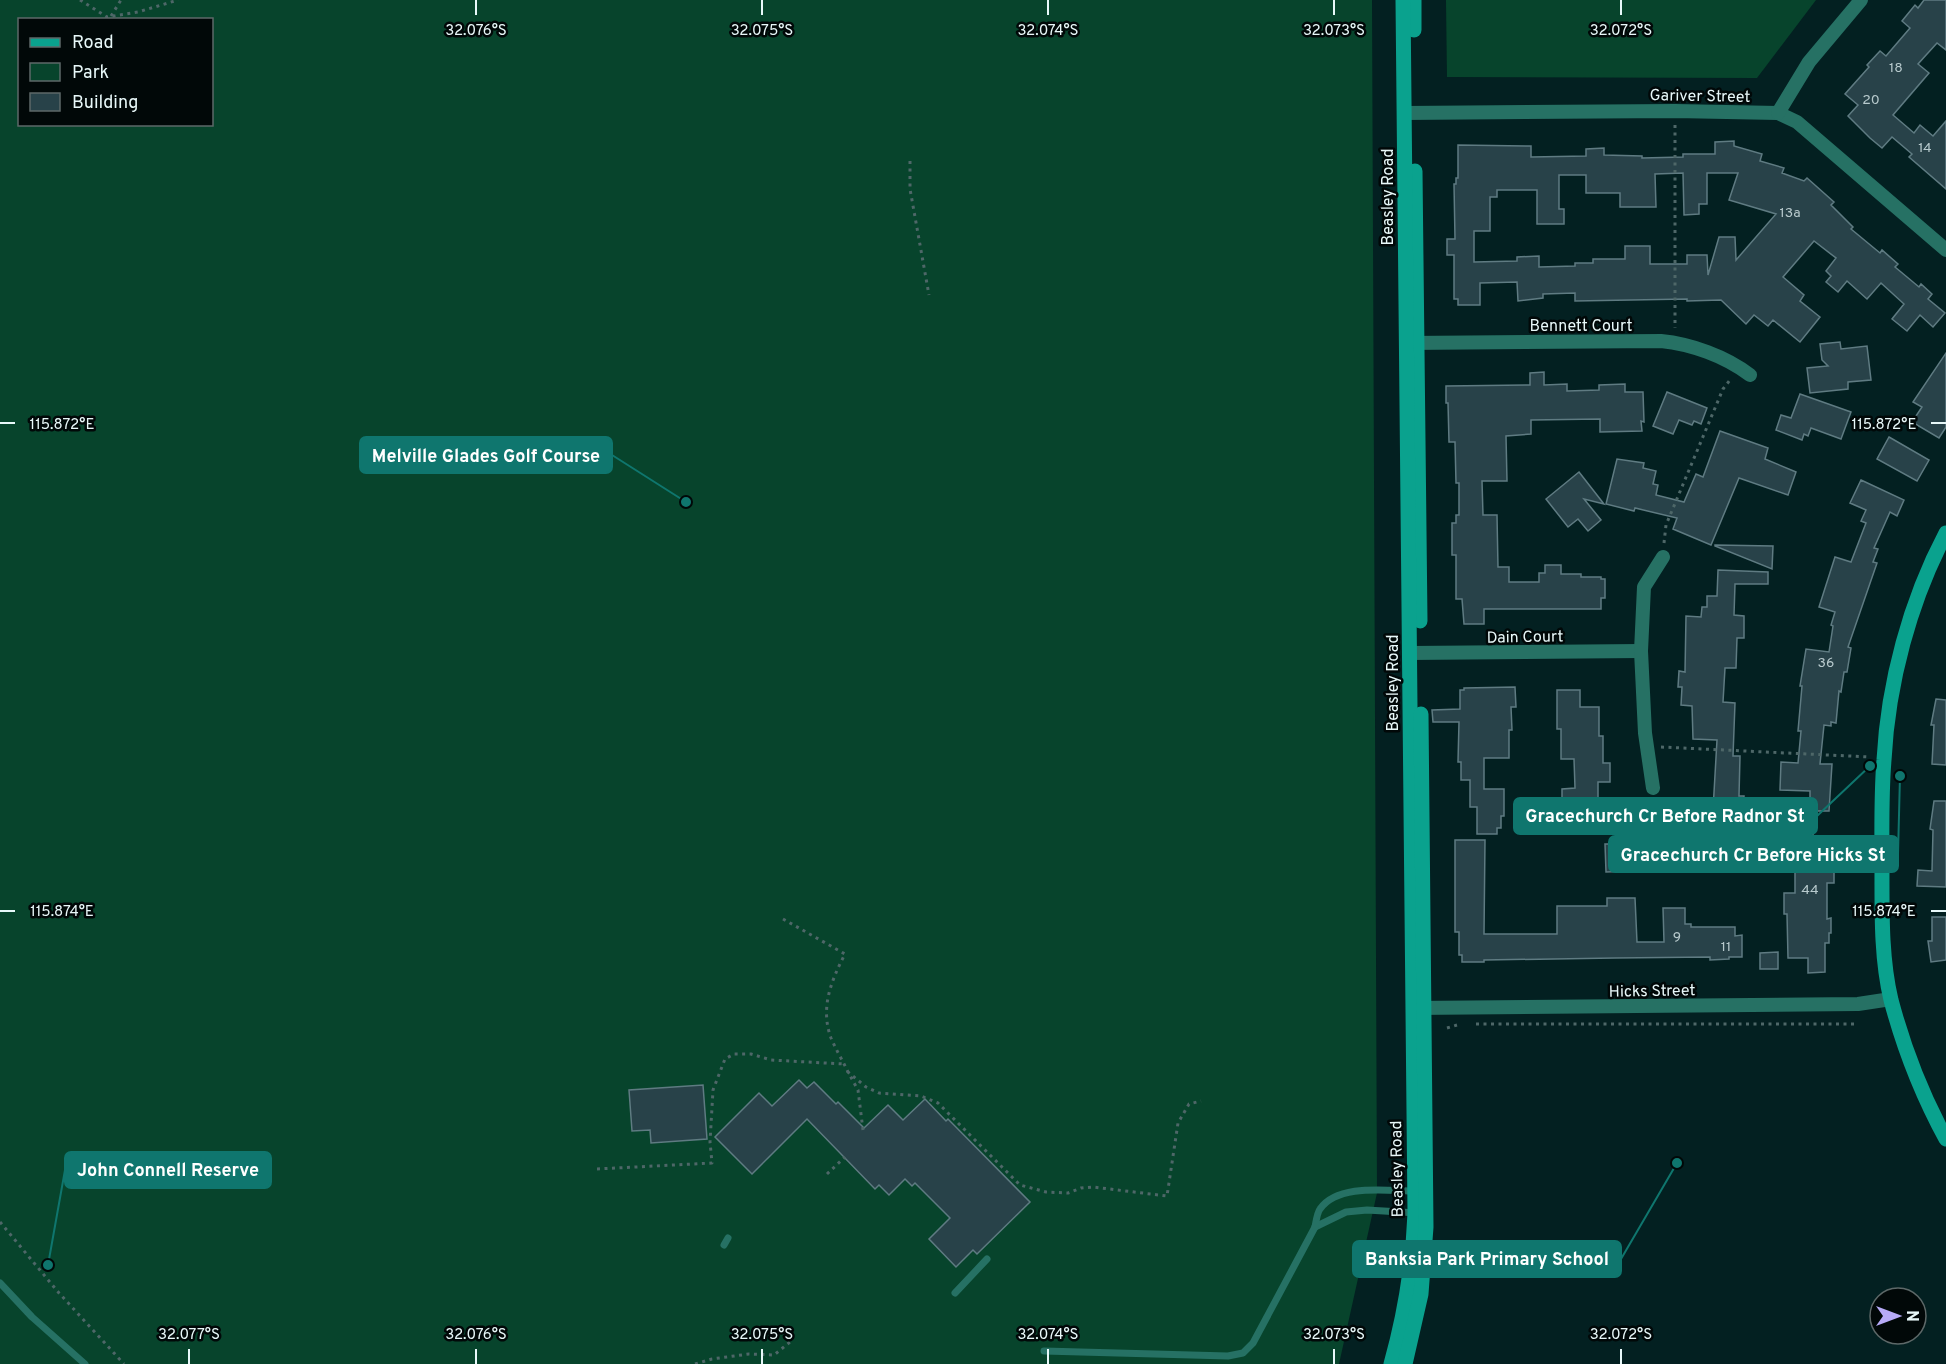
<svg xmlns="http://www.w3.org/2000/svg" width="1946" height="1364" viewBox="0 0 1946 1364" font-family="Overpass,sans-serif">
<rect width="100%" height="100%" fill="#032021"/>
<g fill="#07442c" fill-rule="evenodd">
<path d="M0,0H1372L1377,1193L1339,1364H0ZM20,20H212V124H20Z"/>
<path d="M1446,0H1816L1757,78L1447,77Z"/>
</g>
<g fill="#284249" stroke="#5f7b82" stroke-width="1.5" fill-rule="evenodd">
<path d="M1924,0H1946V50L1937,43L1918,64L1929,73L1893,115L1914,133L1920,125L1933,136L1946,121V189L1909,157L1912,154L1892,137L1882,148L1870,138L1848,116L1858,105L1845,94L1869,67L1867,65L1880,51L1886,56L1910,28L1902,21L1915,5L1918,8Z"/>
<path d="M1734,141V146L1762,154L1760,161L1784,168L1782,173L1804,181L1807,178L1834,202L1831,205L1853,227L1851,229L1880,253L1882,250L1898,264L1895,267L1919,287L1921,284L1932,294L1928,299L1945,313L1933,327L1920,315L1907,331L1892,319L1904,304L1881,283L1867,299L1847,281L1838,292L1826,282L1831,276L1826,271L1836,258L1814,241L1783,277L1804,295L1800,301L1820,317L1800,342L1773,320L1768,326L1754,315L1746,324L1721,300L1687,301V299L1575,301V293L1543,294V298L1518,301L1517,282L1480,283V305H1458V299H1454V255H1447V239H1455L1454,184H1456V178H1458V145L1531,146V157L1586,156V149L1604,148V155L1642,156V158L1683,157V154H1715V142ZM1683,173L1684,215L1699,214V204H1707V173H1738L1729,200L1776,214L1736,260L1735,237H1719L1708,275L1707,255H1687V264H1650V246H1625V259H1593V263H1575V266L1539,267V256L1517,257V261L1474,262V231H1490V197H1497V190H1537V224H1564V209H1559V175H1586V193H1620V207H1656L1655,174Z"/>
<path d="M1840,342L1841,349L1867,346L1871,380L1848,382V389L1810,393L1807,368L1828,366L1822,360L1820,344Z"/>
<path d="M1946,353V427L1939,438L1912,422L1922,407L1913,402Z"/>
<path d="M1544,372V385L1567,384V391L1599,390V385L1625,384V392H1643L1644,422L1641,421L1642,431L1600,432V419L1531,420V434L1506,436L1507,481H1482L1483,515H1497L1498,567H1509V582H1539V573H1545V565H1561V574H1581V577H1601V579H1605V598H1601V609H1484V624H1464L1462,599H1456V555H1452V523H1456V515H1459V483H1456L1455,442H1449L1448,403H1446V386L1530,385V373Z"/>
<path d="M1667,392L1707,408L1701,424L1694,421L1692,425L1679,420L1673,434L1653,426Z"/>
<path d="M1800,394L1851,412L1841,439L1811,428L1808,436L1804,434L1802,440L1776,430L1781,415L1791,418Z"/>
<path d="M1720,431L1768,448L1765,459L1796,472L1788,495L1739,478L1711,545L1673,529L1677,518L1635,508L1634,511L1606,504L1617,459L1644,463L1643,468L1656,471L1653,484L1658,485L1656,495L1684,502L1696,474L1703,477Z"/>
<path d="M1889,437L1929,460L1917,481L1877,459Z"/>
<path d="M1579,472L1604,504L1584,499L1601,520L1588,531L1578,519L1568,527L1546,499Z"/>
<path d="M1861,480L1904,500L1897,516L1890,512L1874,548L1878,549L1873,562L1877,563L1848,647L1851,648L1847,672H1844L1841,692L1839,691L1836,723L1831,722V726L1824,725L1820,764H1832L1829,811H1810V791L1780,790L1781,762L1798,763L1801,731H1798L1802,686H1800L1806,649L1829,652L1833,626L1831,625L1835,612L1819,607L1835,557L1851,562L1866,523L1861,521L1866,510L1850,503Z"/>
<path d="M1715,545L1773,546L1772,569L1715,546Z"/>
<path d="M1718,570L1768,572V584H1735L1734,615L1744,616V638H1737L1736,668H1725L1723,702L1735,703L1733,756H1740L1739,796H1744L1742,834L1719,832L1720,810H1713L1717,740L1693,739L1692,706L1681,705L1682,687H1678L1679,671L1685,672L1686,616L1701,617L1702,607H1707V596H1717Z"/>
<path d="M1515,687L1516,707H1511L1512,730H1509V758H1484V789H1504V816H1501V828H1497V834H1477V807H1470V780H1461V762H1458L1459,722H1433L1432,710L1460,709V690H1464V688Z"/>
<path d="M1557,690H1580V707H1599V736H1603V763H1610V782H1598V813H1583V833H1567V826H1562V789L1575,788L1574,759H1561V729H1557Z"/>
<path d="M1936,699L1946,700V765L1932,764L1934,725H1931Z"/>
<path d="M1934,801H1946V887L1917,886L1918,870L1932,871L1933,830L1930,829Z"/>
<path d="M1794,817H1813V841H1825V849L1830,848V864H1834V883H1827V919L1831,918V933H1829V943H1825V972L1808,973V958H1788L1787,914H1784V893H1795V863H1790V826H1795Z"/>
<path d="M1455,840H1485L1484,934H1557V906H1607V898H1635L1637,942H1664L1663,908H1685V924H1691V927H1735V936L1742,935V957H1729V959L1710,960V957L1615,958L1484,960V962H1462V955H1459V932H1455Z"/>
<path d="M1687,842L1725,843V865H1706V872L1666,870L1606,872L1605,844H1629V849L1659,848V844H1686Z"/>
<path d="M1932,917H1946V960L1931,962L1928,941H1932Z"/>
<path d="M1778,952V969H1760V953Z"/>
<path d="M799,1080L807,1088L814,1082L836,1104L838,1102L864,1128L888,1105L903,1120L925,1099L946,1121L948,1119L1030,1202L977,1254L973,1250L956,1267L929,1239L950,1218L915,1183L912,1186L905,1179L889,1195L879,1185L875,1189L807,1119L752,1174L715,1137L759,1093L772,1106Z"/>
<path d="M703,1085L707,1139L651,1143L650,1130L632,1131L629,1090Z"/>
</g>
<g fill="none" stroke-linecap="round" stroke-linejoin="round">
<g stroke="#4e6768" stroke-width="3" stroke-dasharray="3 4.5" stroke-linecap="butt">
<path d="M80,0L107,17L138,12L178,0"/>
<path d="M111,16L121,0"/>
<path d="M1675,125V328"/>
<path d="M910,161V189L929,295"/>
<path d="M1664,543L1666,525L1723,389L1730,380"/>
<path d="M1661,747L1870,757"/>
<path d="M783,919L845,954C831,981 820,1008 831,1038C836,1050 843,1061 848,1072"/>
<path d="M1476,1024H1858"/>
<path d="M1447,1028L1457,1025"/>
<path d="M863,1130L858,1090L848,1072L866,1087L879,1093L921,1096L938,1103L1020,1185L1046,1192L1068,1193L1081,1188L1093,1187L1167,1196L1178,1123L1189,1104L1201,1101"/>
<path d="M597,1169L712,1163L710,1142L713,1090L725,1059L734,1054H751L771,1060L844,1064"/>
<path d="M827,1174L845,1157"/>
<path d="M0,1222L59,1293L124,1364"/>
<path d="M695,1364L712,1359L749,1354L774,1355L790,1342"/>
</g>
<g stroke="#267164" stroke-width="7">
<path d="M1315,1227L1346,1212L1367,1210L1417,1213"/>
<path d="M724,1245L728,1238"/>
<path d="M0,1283L32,1317L85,1364"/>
<path d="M955,1293L987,1259"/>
<path d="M1044,1351L1228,1356L1243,1353L1253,1343L1315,1227C1316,1222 1317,1213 1320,1209C1338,1183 1388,1191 1415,1191"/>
</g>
<g stroke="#267164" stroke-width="14">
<path d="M1404,113L1675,111L1778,113L1797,122L1946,250"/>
<path d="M1778,113L1809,62L1861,0"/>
<path d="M1408,343L1661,341C1691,344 1725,356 1750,375"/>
<path d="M1410,653L1641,651"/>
<path d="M1653,788L1645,733L1641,651L1644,587L1663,557"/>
<path d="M1413,1008L1858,1004L1891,999"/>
</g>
<g stroke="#0aa28e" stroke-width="15">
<path d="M1414,0V30"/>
<path d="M1415,171L1420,621"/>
<path d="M1946,533C1910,601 1888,683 1884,760C1881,796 1882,832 1882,869C1882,912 1881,958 1891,1000C1904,1049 1922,1095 1946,1139"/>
<path d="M1391,1364C1405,1314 1413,1265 1415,1213L1403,0"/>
<path d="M1405,1364L1421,1294L1426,1227L1421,714"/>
</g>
</g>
<path fill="none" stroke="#e8f8f9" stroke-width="2" d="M476,0V15M762,0V15M1048,0V15M1334,0V15M1621,0V15M0,423H15M1931,423H1946M0,911H15M1931,911H1946M189,1349V1364M476,1349V1364M762,1349V1364M1048,1349V1364M1334,1349V1364M1621,1349V1364"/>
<g text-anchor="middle" stroke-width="5" stroke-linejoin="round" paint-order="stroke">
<g font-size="14" fill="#b8cacd">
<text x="1896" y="72">18</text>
<text x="1871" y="104">20</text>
<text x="1925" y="152">14</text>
<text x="1790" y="217">13a</text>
<text x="1826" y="667">36</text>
<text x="1810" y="894">44</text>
<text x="1677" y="941">9</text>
<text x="1726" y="951">11</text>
</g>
<g font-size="16" fill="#e8f8f9" stroke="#010808">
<text transform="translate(1700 95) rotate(1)" y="6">Gariver Street</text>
<text transform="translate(1387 197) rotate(-90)" y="6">Beasley Road</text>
<text x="1581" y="331">Bennett Court</text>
<text transform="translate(1525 636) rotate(-1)" y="6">Dain Court</text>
<text transform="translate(1392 683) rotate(-90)" y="6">Beasley Road</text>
<text transform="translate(1652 990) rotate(-1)" y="6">Hicks Street</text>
<text transform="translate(1396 1169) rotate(-91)" y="6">Beasley Road</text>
</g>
</g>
<g font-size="15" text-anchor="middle" fill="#e8f8f9" stroke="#010808" stroke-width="5" stroke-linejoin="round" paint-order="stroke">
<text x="476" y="35">32.076°S</text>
<text x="762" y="35">32.075°S</text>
<text x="1048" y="35">32.074°S</text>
<text x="1334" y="35">32.073°S</text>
<text x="1621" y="35">32.072°S</text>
<text x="1884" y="429">115.872°E</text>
<text x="62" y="429">115.872°E</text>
<text x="1884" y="916">115.874°E</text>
<text x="62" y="916">115.874°E</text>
<text x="189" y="1339">32.077°S</text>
<text x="476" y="1339">32.076°S</text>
<text x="762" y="1339">32.075°S</text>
<text x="1048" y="1339">32.074°S</text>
<text x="1334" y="1339">32.073°S</text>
<text x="1621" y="1339">32.072°S</text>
</g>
<path fill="none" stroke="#0f766e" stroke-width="2" d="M686 502L612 455M1870 766L1817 816M1900 776L1898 854M48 1265L65 1170M1677 1163L1621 1259"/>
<g fill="#0f766e" stroke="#010808" stroke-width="2">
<circle cx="686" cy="502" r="6"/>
<circle cx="1870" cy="766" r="6"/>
<circle cx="1900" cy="776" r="6"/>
<circle cx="48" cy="1265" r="6"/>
<circle cx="1677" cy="1163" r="6"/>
</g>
<g fill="#0f766e" stroke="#0f766e" stroke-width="2">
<rect x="360" y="437" width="252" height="36" rx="6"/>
<rect x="1514" y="798" width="303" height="36" rx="6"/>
<rect x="1609" y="836" width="289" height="36" rx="6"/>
<rect x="65" y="1152" width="206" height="36" rx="6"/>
<rect x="1353" y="1241" width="268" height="36" rx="6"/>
</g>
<g font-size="18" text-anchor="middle" font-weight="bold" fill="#fff">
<text x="486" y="462">Melville Glades Golf Course</text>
<text x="1665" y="822">Gracechurch Cr Before Radnor St</text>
<text x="1753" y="861">Gracechurch Cr Before Hicks St</text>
<text x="168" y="1176">John Connell Reserve</text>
<text x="1487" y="1265">Banksia Park Primary School</text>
</g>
<rect x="18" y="18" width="195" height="108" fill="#010808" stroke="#5d6868" stroke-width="1.5"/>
<rect x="30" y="38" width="30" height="9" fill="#0aa28e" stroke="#5d6868" stroke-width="1.5"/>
<text x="72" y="48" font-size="18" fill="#e8f8f9">Road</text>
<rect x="30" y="63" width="30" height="18" fill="#07442c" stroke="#5d6868" stroke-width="1.5"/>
<text x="72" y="78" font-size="18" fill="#e8f8f9">Park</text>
<rect x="30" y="93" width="30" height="18" fill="#284249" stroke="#5d6868" stroke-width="1.5"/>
<text x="72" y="108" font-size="18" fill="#e8f8f9">Building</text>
<g transform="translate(1898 1316) rotate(90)"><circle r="28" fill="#010808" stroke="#5d6868" stroke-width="1.5"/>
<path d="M0-4.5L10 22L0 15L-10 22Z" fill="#b7abf8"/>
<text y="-9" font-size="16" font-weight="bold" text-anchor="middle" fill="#e8f8f9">N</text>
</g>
</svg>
